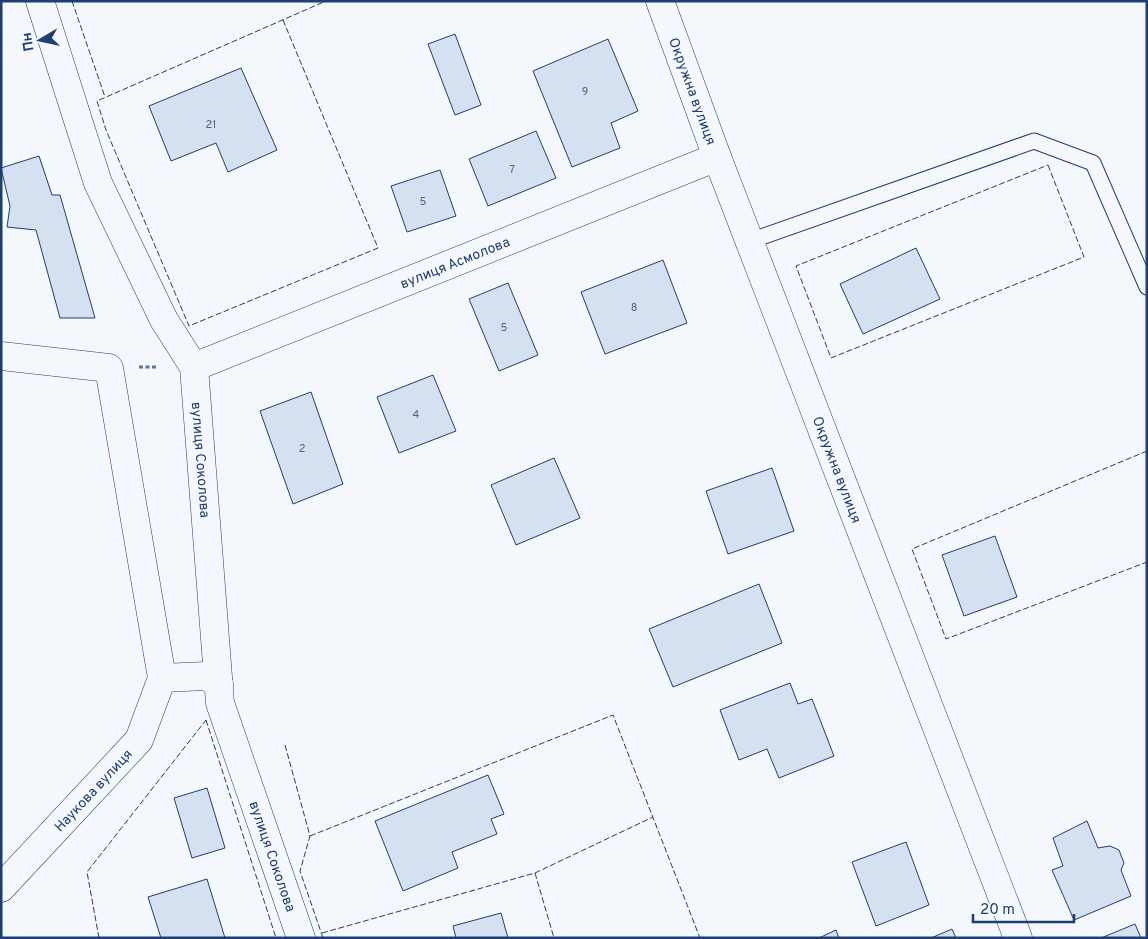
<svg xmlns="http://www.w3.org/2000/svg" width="1148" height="939" viewBox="0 0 1148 939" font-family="Overpass,sans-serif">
<rect width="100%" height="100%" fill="#f4f7fb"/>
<g fill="#d5e0f0" stroke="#1d3f73">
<path d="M455,34L481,105L455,115L428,44Z"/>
<path d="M608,39L638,111L611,123L620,148L572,167L533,71Z"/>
<path d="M241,68L277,150L228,172L216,143L171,161L149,106Z"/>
<path d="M536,131L556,178L488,206L469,159Z"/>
<path d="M39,156L52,195H60L95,318H60L36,230L7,227L10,206L1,168Z"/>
<path d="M440,170L456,216L407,232L391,186Z"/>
<path d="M916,248L940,299L863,334L840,284Z"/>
<path d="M663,260L687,323L605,354L581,292Z"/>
<path d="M508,283L538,355L499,371L469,299Z"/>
<path d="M433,375L456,431L399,453L377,397Z"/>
<path d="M311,392L343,484L293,504L260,411Z"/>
<path d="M554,458L580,518L516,545L491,485Z"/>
<path d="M772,468L794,531L728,554L706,491Z"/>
<path d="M995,536L1017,597L964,616L942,555Z"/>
<path d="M759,584L782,643L673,687L649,629Z"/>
<path d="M790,683L798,704L812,699L834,756L779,778L767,749L739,760L720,710Z"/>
<path d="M488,775L504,814L491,819L497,834L452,852L458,868L403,891L375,821Z"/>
<path d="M207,788L225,848L192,858L174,798Z"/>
<path d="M1087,821L1098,848L1110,846L1119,850L1124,863L1121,870L1131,896L1074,920L1052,870L1063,866L1053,838Z"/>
<path d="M906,842L929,905L876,926L852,862Z"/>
<path d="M207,879L225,938H161L148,897Z"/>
<path d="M501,913L508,938H456L453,926Z"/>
<path d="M1135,924L1141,938H1101Z"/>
<path d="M952,929L956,938H931Z"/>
<path d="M836,930L839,938H819Z"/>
</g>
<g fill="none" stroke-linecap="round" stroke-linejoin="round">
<defs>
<path id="service" d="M750,241L1034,141L1093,163L1147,287"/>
<g id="minor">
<path id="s1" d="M40,1L98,183L164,320L194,367L220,703L301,938"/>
<path id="s2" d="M660,1L717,157L1018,938"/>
<path d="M1,356L109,368L162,678L139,740L1,888"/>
<path id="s3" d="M194,367L717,157"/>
<path d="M162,678L206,676L219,684"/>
</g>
</defs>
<use href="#service" stroke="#1d3f73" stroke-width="17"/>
<use href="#minor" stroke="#1d3f73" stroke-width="29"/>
<path stroke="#5e769c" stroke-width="3" stroke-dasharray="4 2.5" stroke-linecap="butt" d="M139,367H158"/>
<use href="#service" stroke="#f4f7fb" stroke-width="15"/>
<use href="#minor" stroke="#f4f7fb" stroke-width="28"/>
<g stroke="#1d3f73" stroke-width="1" stroke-dasharray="6 2.5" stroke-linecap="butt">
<path d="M72,1L105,97"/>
<path d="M283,20L378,248L189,326L106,130L97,101L326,1"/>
<path d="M1048,165L1084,257L831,358L796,266Z"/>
<path d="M1147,451L912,549L946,639L1147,562"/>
<path d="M206,720L276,938"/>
<path d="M285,745L310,836L300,871L323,938"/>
<path d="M310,836L613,715L700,938"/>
<path d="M535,873L554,938"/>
<path d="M322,933L535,873L653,817"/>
<path d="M99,938L87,872L206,720"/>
</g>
</g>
<g text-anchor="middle" stroke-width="4" stroke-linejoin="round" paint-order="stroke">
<g font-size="11" fill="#4b6792">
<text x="585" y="95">9</text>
<text x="211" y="128">21</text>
<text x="512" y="173">7</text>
<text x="423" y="205">5</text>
<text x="634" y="311">8</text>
<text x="504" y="331">5</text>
<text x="416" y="418">4</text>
<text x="302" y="452">2</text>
</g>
<g font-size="14" fill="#1d3f73" stroke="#f4f7fb">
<text dy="5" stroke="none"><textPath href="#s2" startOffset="96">Окружна вулиця</textPath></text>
<text dy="5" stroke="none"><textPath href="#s3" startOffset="281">вулиця Асмолова</textPath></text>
<text dy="5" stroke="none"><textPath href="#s1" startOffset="492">вулиця Соколова</textPath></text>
<text dy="5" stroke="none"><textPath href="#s2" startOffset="501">Окружна вулиця</textPath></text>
<text transform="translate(93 790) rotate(-47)" y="5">Наукова вулиця</text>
<text dy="5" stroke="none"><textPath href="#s1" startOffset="898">вулиця Соколова</textPath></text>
</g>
</g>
<rect width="1148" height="939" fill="none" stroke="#1d3f73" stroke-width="5"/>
<g transform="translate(40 40) rotate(261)" stroke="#f4f7fb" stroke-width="4" paint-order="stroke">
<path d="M0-4L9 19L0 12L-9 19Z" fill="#1d3f73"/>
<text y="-8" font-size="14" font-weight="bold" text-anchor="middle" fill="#1d3f73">Пн</text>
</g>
<path d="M973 914v8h101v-8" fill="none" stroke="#1d3f73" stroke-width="2.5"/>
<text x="980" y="914" font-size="15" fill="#1d3f73" stroke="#f4f7fb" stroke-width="4" paint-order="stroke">20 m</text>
</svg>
